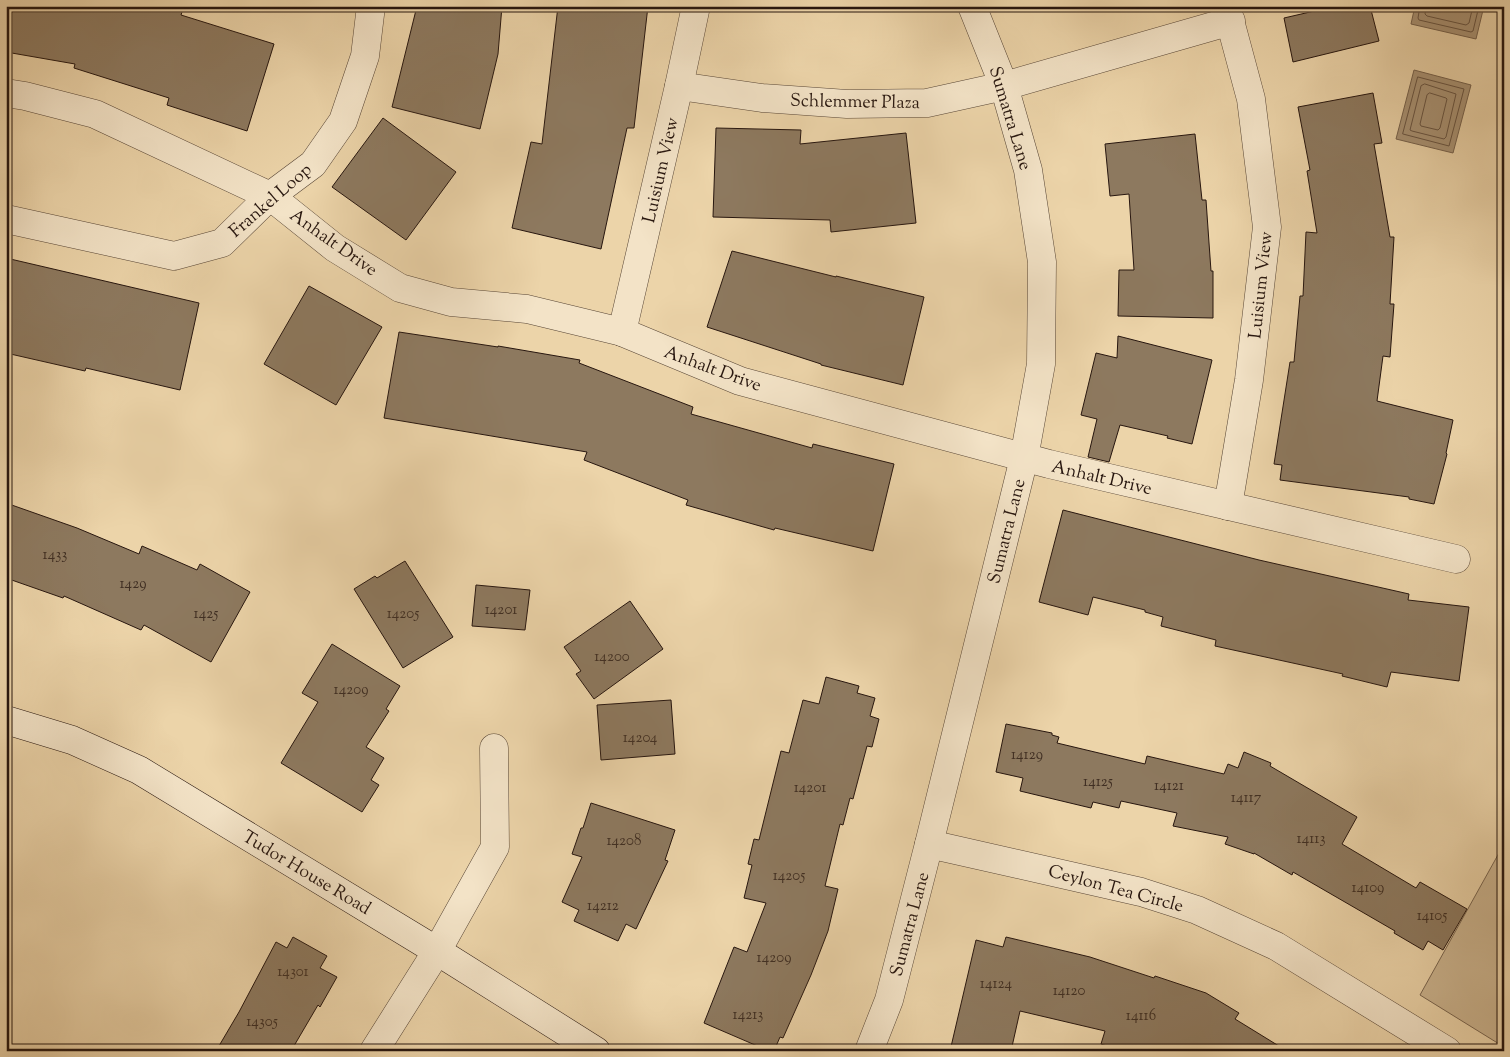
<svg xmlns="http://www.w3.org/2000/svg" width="1510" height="1057" viewBox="0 0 1510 1057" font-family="'Sorts Mill Goudy',serif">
<rect width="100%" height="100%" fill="#ecd4a9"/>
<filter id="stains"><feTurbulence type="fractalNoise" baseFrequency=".004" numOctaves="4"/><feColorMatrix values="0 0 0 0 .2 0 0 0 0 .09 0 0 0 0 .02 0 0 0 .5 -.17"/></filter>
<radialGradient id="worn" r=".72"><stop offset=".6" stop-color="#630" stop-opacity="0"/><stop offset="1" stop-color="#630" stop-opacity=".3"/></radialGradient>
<path fill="#cbb48f" stroke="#79654f" d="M1504,844V1047L1420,995Z"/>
<g fill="#a99375" stroke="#75614c">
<path d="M1415,6H1484L1476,39L1411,24Z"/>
<path d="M1414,70L1471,85L1453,153L1396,139Z"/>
</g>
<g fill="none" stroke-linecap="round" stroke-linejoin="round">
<g stroke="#685442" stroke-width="1">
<path d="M1420,6L1418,18L1419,20L1471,32L1473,31L1479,6"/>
<path d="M1426,6L1425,14L1427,16L1466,25L1469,23L1473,6"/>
<path d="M1418,77L1464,89L1449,146L1403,134Z"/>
<path d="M1425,84L1456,94L1446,137L1444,139L1412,131L1410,130L1421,86Z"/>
<path d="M1430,93L1446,98L1447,99L1440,128L1438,130L1421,126L1420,124L1427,95Z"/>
</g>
</g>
<g fill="#8d795f" stroke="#27160f">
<path d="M6,6H184L181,15L274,44L247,131L167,105L169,98L74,68L75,64L6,52Z"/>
<path d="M417,6H502L498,54L480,129L392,107Z"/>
<path d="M558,6H648L634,128H627L601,249L512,228L531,142L542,144Z"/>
<path d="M1336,6H1370L1379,41L1293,62L1284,18Z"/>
<path d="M1373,93L1382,143L1374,144L1390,237H1394L1390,304H1394L1390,357L1383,356L1377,401L1453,420L1446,453L1447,454L1434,504L1409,499V497L1280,480L1282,465L1274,464L1290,362H1294L1300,296H1303L1306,232L1317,233L1307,171L1310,170L1298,107Z"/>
<path d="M383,118L456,172L406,240L332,187Z"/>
<path d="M716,128L801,130L800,144L906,133L916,223L831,232L830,220L713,217Z"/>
<path d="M1195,134L1202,200H1206L1211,271H1213V318L1118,316L1119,270H1134L1129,194L1110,196L1105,144Z"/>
<path d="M732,251L836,277V276L924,297L903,385L821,365V364L707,327Z"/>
<path d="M6,258L199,303L180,390L86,368L85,371L6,353Z"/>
<path d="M309,286L382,327L336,405L264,364Z"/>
<path d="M399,332L498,347V346L580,360L579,363L693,407L691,414L812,448L813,444L894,464L873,551L775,528L774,530L686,505L688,500L584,460L587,452L384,418Z"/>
<path d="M1118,336L1212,360L1192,444L1167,438L1168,436L1120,425L1109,462L1088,457L1097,419L1081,415L1096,353L1117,358Z"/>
<path d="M6,503L77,528L139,554L142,546L197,570L200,564L250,592L211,662L144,625L141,630L64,596L63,598L6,578Z"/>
<path d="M1063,510L1259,560L1409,594L1408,600L1469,607L1459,681L1391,672L1387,687L1342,676L1343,674L1215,646L1216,640L1161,626L1163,617L1145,612V610L1093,597L1088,615L1039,602Z"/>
<path d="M405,561L453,637L403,668L354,589L375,576L377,578Z"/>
<path d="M476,585L530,590L525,630L472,626Z"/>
<path d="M630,601L663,649L594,699L576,674L581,671L564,647Z"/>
<path d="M332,644L400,686L386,709L389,711L366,747L384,758L371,780L379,785L362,812L281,763L318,702L302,693Z"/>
<path d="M826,677L859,686L857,693L875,698L870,716L879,719L872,747L867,746L853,799L850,798L843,825L840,824L825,886L838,889L828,931L811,975L783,1038L780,1037L774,1051H769L704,1023L734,947L747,952L766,903L744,898L752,865L748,864L754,839L759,840L781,751L789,753L803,700L819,704Z"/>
<path d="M671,700L675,754L601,760L597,705Z"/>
<path d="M1006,724L1052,733V735L1059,737L1057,743L1145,764L1147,756L1224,774L1228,764L1238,768L1244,752L1271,763L1270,766L1357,817L1342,844L1416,888L1420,882L1467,909L1443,950L1428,941L1423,950L1394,933L1395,931L1293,872L1292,875L1254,853V854L1225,844L1228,837L1173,826L1177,813L1121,801L1119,808L1093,802L1091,808L1020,791L1023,778L996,772Z"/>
<path d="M591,803L675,830L665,860L668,861L636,929L626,924L618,941L574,921L579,910L562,902L582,857L572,854L581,828H583Z"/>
<path d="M293,937L327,956L320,968L337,977L320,1007L318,1005L291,1051H216L239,1012L276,942L287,948Z"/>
<path d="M1006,937L1090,957L1154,978L1155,976L1206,993L1239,1013L1235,1019L1287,1051H1121L1101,1044L1105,1031L1020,1011L1011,1051H950L976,940L1003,947Z"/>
</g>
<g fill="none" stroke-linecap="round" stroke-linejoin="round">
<defs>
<g id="street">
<path d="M1226,6L1251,99L1267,227L1249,380L1228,506"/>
<path d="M679,86L762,98L847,104L927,103L1004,86L1231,21"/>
<path d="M6,93L25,96L95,114L270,196L335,248L400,288L451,302L527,309L622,332L740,381L1049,464L1456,559"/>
<path d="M6,219L174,256L222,243L270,196L313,164L343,121L365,56L371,6"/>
<path d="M622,332L679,86L696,6"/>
<path d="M929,844L1141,892L1197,910L1276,946L1447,1051"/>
<path d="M374,1051L437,951L495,847L494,748"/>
<path d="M869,1051L889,1000L929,844L1024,458L1041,364L1042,262L1028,170L1004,86L972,6"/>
</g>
<path id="secondary" d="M6,720L72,740L139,770L437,951L596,1051"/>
</defs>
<use href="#street" stroke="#584636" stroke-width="29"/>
<use href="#secondary" stroke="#27160f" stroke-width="29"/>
<use href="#street" stroke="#f3e3c7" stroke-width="28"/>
<use href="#secondary" stroke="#f3e3c7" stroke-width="28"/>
</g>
<g text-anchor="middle" stroke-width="4.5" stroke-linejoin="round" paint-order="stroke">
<g font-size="15" fill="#402f23">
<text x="55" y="559">1433</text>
<text x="133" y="588">1429</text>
<text x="501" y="614">14201</text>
<text x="206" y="618">1425</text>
<text x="403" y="618">14205</text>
<text x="612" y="661">14200</text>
<text x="351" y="694">14209</text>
<text x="640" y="742">14204</text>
<text x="1027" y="759">14129</text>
<text x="1098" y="786">14125</text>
<text x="1169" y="790">14121</text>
<text x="810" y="792">14201</text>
<text x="1246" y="802">14117</text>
<text x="1311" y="843">14113</text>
<text x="624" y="845">14208</text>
<text x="789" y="880">14205</text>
<text x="1368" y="892">14109</text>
<text x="603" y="910">14212</text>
<text x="1432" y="920">14105</text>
<text x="774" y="962">14209</text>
<text x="293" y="976">14301</text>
<text x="996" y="988">14124</text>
<text x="1069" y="995">14120</text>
<text x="748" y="1019">14213</text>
<text x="1141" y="1020">14116</text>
<text x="262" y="1026">14305</text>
</g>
<g font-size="18" fill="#27160f" stroke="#f3e3c7">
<text transform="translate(855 101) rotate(1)" y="6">Schlemmer Plaza</text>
<text transform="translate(1011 118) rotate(73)" y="6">Sumatra Lane</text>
<text transform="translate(660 170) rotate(-77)" y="6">Luisium View</text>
<text transform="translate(270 200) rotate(-41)" y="6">Frankel Loop</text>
<text transform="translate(334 242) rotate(35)" y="6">Anhalt Drive</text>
<text transform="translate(1260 285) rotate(-84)" y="6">Luisium View</text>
<text transform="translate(713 368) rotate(20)" y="6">Anhalt Drive</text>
<text transform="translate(1102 477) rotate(13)" y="6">Anhalt Drive</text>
<text transform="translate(1006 531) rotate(-76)" y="6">Sumatra Lane</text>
<text transform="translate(307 872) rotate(31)" y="6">Tudor House Road</text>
<text transform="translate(1116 888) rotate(15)" y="6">Ceylon Tea Circle</text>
<text transform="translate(909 924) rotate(-75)" y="6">Sumatra Lane</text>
</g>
</g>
<rect width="1510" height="1057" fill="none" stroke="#ecd4a9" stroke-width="25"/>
<rect x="8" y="8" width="1495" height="1042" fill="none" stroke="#27160f" stroke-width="2.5"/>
<rect x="12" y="12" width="1485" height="1032" fill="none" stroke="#27160f"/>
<rect width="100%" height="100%" filter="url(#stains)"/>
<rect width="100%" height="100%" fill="url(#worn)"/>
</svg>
